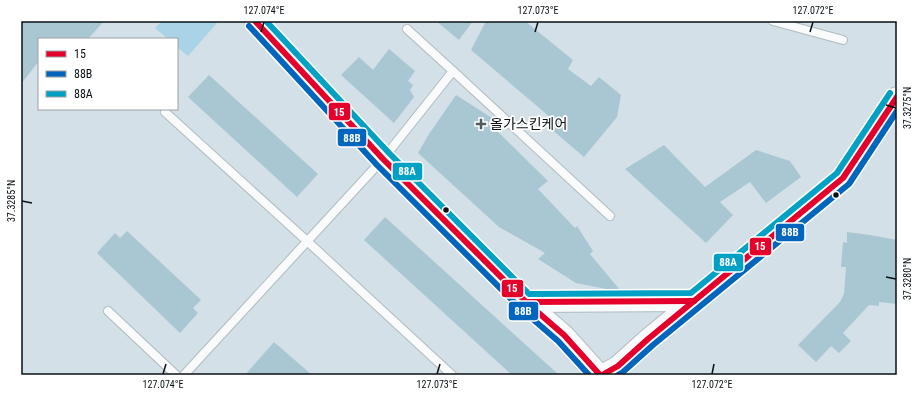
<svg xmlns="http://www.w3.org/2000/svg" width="918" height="396" viewBox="0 0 918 396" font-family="'Roboto Condensed','Noto Sans KR',sans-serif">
<rect width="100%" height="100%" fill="#d3e0e7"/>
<path fill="#a9d3e6" d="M162,21H215L217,23L188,56L177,47V39H168L155,28Z"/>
<g fill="#a9c7d3">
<path d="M21,21H104L88,39H39V61L21,84Z"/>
<path d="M436,21H473L459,40Z"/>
<path d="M486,21H525L573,60L568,69L591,86L599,77L621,95L617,117L584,157L551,129L557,123L471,50Z"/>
<path d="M389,49L415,71L408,81L413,85L410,90L414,97L394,123L341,75L359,57L373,70Z"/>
<path d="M209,75L318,174L297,197L188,97Z"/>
<path d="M456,95L492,118L488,124L498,132L548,181L538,189L575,228L577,226L593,251L590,254L620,290H611L576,283L538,259L545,253L499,227L418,153L429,134Z"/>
<path d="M664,145L705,187L756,150L790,161L801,177L766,203L750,182L720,202L733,215L706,243L625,169Z"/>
<path d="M385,217L559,375H512L364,240Z"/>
<path d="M127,231L201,300L193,308L198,313L180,333L97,253L115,233L120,238Z"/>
<path d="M847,232L870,235L897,240V304L879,302V306L869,305L843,333L851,341L839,353L831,346L816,362L798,345L840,302L844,294L846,267H841L843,242L847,243Z"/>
<path d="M274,342L312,375H245Z"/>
</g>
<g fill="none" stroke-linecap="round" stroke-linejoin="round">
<defs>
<g id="service">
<path d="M773,21L843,40"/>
<path d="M407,29L453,71"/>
<path d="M165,112L307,241L452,375"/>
<path d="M108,311L176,375"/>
<path d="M184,375L383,159L453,71L610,216"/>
</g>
<g id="tertiary">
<path d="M255,21L383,159L526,302L564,335L600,375"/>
<path d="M526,302L694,301"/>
<path d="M602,375L618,366L648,339L843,178L897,97"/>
</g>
</defs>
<use href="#service" stroke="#b0bbc0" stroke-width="10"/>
<use href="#tertiary" stroke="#b0bbc0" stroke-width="22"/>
<use href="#service" stroke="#f8fafb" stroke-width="8"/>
<use href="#tertiary" stroke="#f8fafb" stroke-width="20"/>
<defs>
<g id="bus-1">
<path d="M255,21L383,159L526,302L564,335L600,375"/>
<path d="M526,302L694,301"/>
<path d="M602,375L618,366L648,339L843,178L897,97"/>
</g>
<g id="bus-2">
<path d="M249,26L377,165L520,308L558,341L589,375"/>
<path d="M618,375L623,372L653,345L849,184L897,111"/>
</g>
<path id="bus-3" d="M266,21L389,153L529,294L691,293L837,173L890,93"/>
</defs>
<use href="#bus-1" stroke="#fff" stroke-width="9"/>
<use href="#bus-2" stroke="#fff" stroke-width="9"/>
<use href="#bus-3" stroke="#fff" stroke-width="9"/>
<use href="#bus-1" stroke="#e4002b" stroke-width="6"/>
<use href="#bus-2" stroke="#0065bd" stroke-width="6"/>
<use href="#bus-3" stroke="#00a1c5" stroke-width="6"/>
</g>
<path fill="none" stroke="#081014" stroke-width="1.5" d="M261,32L264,22M535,32L538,22M810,32L813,22M886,105L896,108M22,201L32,203M886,277L896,279M163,374L166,364M437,374L440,364M712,374L714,364"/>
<path fill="#4f595e" stroke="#fff" stroke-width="1.5" d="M479 118h4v4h4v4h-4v4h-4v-4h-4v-4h4z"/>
<g fill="#081014" stroke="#fff" stroke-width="1.5">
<circle cx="836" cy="195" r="3.5"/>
<circle cx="446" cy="210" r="3.5"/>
</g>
<g text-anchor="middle" stroke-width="3.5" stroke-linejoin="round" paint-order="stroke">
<g font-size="14" fill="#081014" stroke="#fff" text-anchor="start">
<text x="490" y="129">올가스킨케어</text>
</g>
</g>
<g stroke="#fff" stroke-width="1.5">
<rect x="328" y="102" width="23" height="19" rx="4" fill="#e4002b"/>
<rect x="337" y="128" width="30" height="19" rx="4" fill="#0065bd"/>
<rect x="392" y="162" width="31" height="19" rx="4" fill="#00a1c5"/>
<rect x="775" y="223" width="30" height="19" rx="4" fill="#0065bd"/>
<rect x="749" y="237" width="23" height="19" rx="4" fill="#e4002b"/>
<rect x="713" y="253" width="31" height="19" rx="4" fill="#00a1c5"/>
<rect x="501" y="279" width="23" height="19" rx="4" fill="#e4002b"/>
<rect x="508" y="301" width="31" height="20" rx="4" fill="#0065bd"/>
</g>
<g font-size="11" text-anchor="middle" font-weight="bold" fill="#fff">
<text x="339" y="116">15</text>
<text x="352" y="142">88B</text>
<text x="407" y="175">88A</text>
<text x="790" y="236">88B</text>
<text x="760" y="250">15</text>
<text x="728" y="266">88A</text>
<text x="512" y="292">15</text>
<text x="523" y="315">88B</text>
</g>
<rect width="918" height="396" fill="none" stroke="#ffffff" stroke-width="44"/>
<rect x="38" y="38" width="140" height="72" fill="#ffffff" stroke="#9c9fa1"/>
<rect x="46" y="51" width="20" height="6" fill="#e4002b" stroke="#9c9fa1"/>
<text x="74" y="58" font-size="12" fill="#081014">15</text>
<rect x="46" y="71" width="20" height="6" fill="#0065bd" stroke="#9c9fa1"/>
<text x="74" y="78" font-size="12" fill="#081014">88B</text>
<rect x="46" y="91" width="20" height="6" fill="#00a1c5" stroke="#9c9fa1"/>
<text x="74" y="98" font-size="12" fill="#081014">88A</text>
<rect x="22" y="22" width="874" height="352" fill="none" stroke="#081014" stroke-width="1.5"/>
<g font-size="10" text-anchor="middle" fill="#081014">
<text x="264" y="14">127.074°E</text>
<text x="538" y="14">127.073°E</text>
<text x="813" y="14">127.072°E</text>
<text transform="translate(907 108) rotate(-90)" y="4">37.3275°N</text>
<text transform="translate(11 201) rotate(-90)" y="4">37.3285°N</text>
<text transform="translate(907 279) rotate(-90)" y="4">37.3280°N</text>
<text x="163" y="388">127.074°E</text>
<text x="437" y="388">127.073°E</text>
<text x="712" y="388">127.072°E</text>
</g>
</svg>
